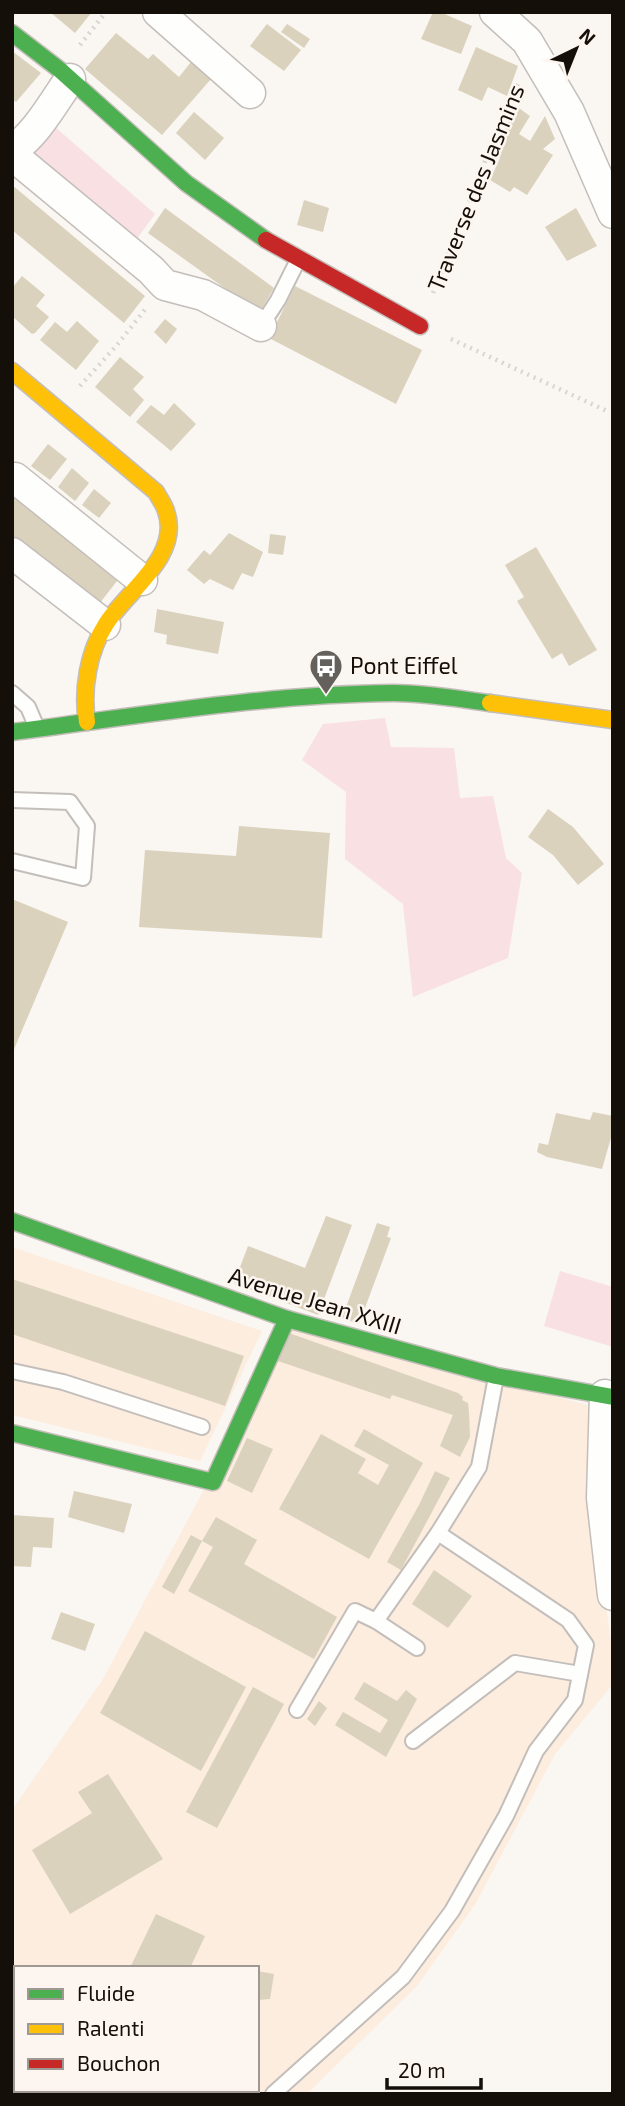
<svg xmlns="http://www.w3.org/2000/svg" width="625" height="2106" viewBox="0 0 625 2106" font-family="'Exo 2',sans-serif">
<rect width="100%" height="100%" fill="#faf6f2"/>
<g fill="#fceddf" fill-rule="evenodd">
<path d="M12,1247L262,1331L200,1461L12,1415Z"/>
<path d="M291,1326L595,1407L596,1537L613,1656V1684L555,1754L476,1903L417,1986L307,2094H12V1810L103,1679ZM16,1968H257V2090H16Z"/>
</g>
<g fill="#f8e0e3">
<path d="M47,120L155,214L133,244L24,151Z"/>
<path d="M385,718L391,747L454,748L460,798L493,796L506,858L522,873L508,958L413,997L403,904L345,859L346,792L302,760L323,724Z"/>
<path d="M560,1271L613,1287V1347L544,1326Z"/>
</g>
<g fill="#dad2bc">
<path d="M50,12H92L75,33Z"/>
<path d="M433,12H440L472,26L461,54L421,39Z"/>
<path d="M267,24L301,50L284,71L250,46Z"/>
<path d="M287,24L310,39L304,48L281,32Z"/>
<path d="M116,33L148,59L153,54L179,77L191,62L211,79L162,135L85,69Z"/>
<path d="M476,47L518,66L507,96L488,87L482,101L458,90Z"/>
<path d="M12,51L41,73L16,102L12,99Z"/>
<path d="M516,106L530,116L519,134L530,141L545,116L555,139L543,149L553,155L527,195L514,187L510,192L490,180L500,158L494,154L496,147Z"/>
<path d="M194,112L224,138L205,160L176,133Z"/>
<path d="M12,185L145,296L124,323L12,230Z"/>
<path d="M304,200L329,208L323,232L297,225Z"/>
<path d="M165,208L274,288L259,313L148,233Z"/>
<path d="M576,208L597,246L567,261L545,227Z"/>
<path d="M22,276L45,295L36,306L49,317L35,333L32,334L12,316V288Z"/>
<path d="M295,286L422,350L396,404L269,338Z"/>
<path d="M165,319L177,329L166,344L154,332Z"/>
<path d="M77,321L99,341L76,370L40,340L55,322L67,332Z"/>
<path d="M120,357L144,377L133,389L144,400L130,417L95,387Z"/>
<path d="M174,403L196,424L171,451L136,422L151,405L164,415Z"/>
<path d="M48,444L67,459L50,480L31,466Z"/>
<path d="M72,468L89,483L75,501L58,487Z"/>
<path d="M94,489L111,503L99,518L82,505Z"/>
<path d="M16,494L120,577L96,608L12,542V498Z"/>
<path d="M229,533L263,552L253,577L242,573L233,590L210,579L204,584L187,570L204,550L210,555Z"/>
<path d="M270,534L286,536L283,555L268,553Z"/>
<path d="M536,547L597,650L569,666L562,653L552,659L517,601L524,597L505,565Z"/>
<path d="M157,609L224,622L218,654L166,644L167,635L154,632Z"/>
<path d="M548,809L573,827L604,864L578,885L553,855L528,837Z"/>
<path d="M239,826L330,833L322,938L139,927L145,850L236,856Z"/>
<path d="M12,899L68,922L12,1054Z"/>
<path d="M593,1112L613,1116V1131L602,1169L547,1157L537,1152L539,1143L548,1145L556,1113L590,1120Z"/>
<path d="M326,1216L352,1225L318,1315L234,1283L248,1246L305,1268Z"/>
<path d="M377,1223L390,1227L387,1237L391,1238L359,1324L342,1318Z"/>
<path d="M12,1279L244,1356L225,1406L12,1334Z"/>
<path d="M289,1333L458,1393L463,1397L462,1400L468,1403L469,1413L470,1437L460,1457L440,1446L453,1415L392,1395L390,1399L275,1360Z"/>
<path d="M364,1429L423,1463L369,1559L279,1509L321,1434L366,1459L358,1473L378,1485L389,1465L354,1446Z"/>
<path d="M247,1438L273,1449L252,1493L227,1481Z"/>
<path d="M435,1471L450,1478L401,1570L387,1562L419,1505Z"/>
<path d="M74,1491L132,1504L124,1533L68,1517Z"/>
<path d="M12,1515L54,1518L52,1548L33,1547L31,1567L12,1566Z"/>
<path d="M216,1517L257,1540L244,1564L337,1617L314,1659L188,1591L213,1547L202,1541Z"/>
<path d="M191,1535L202,1541L174,1594L162,1587Z"/>
<path d="M434,1570L472,1596L448,1628L412,1604Z"/>
<path d="M61,1612L95,1624L85,1651L51,1639Z"/>
<path d="M145,1631L246,1687L201,1771L100,1713Z"/>
<path d="M364,1682L397,1701L406,1690L417,1699L386,1757L335,1725L343,1712L380,1733L388,1720L354,1699Z"/>
<path d="M253,1687L284,1704L217,1828L186,1812Z"/>
<path d="M319,1701L327,1708L315,1726L307,1719Z"/>
<path d="M108,1774L163,1859L70,1914L32,1850L92,1813L78,1792Z"/>
<path d="M156,1914L205,1936L190,1968H130Z"/>
<path d="M257,1971L274,1974L270,1999L257,2000Z"/>
</g>
<g fill="none" stroke-linecap="round" stroke-linejoin="round">
<defs>
<g id="lane">
<path d="M261,326L278,300L298,260"/>
<path d="M12,693L28,707L37,728"/>
<path d="M12,800L70,802L87,826L83,878L12,861"/>
<path d="M12,1371L63,1382L202,1427"/>
<path d="M376,1621L417,1648"/>
<path d="M297,1710L355,1611L376,1621L438,1533"/>
<path d="M413,1741L515,1663L580,1674"/>
<path d="M273,2094L403,1977L452,1911L506,1816L536,1751L575,1700L586,1645L568,1620L438,1533L479,1467L496,1377"/>
</g>
<g id="street">
<path d="M158,12L250,93"/>
<path d="M495,12L527,41L569,112L613,213"/>
<path d="M12,149C33,140 57,97 70,79"/>
<path d="M12,155L151,270L165,285L203,295L261,326"/>
<path d="M12,481L15,478L142,580"/>
<path d="M12,553L105,625"/>
<path d="M605,1395L602,1498L613,1595"/>
</g>
<g id="fast">
<path d="M12,33L60,70L186,183L266,240"/>
<path d="M12,732C139,716 266,694 394,693C426,693 459,699 490,703"/>
<path d="M12,1221L287,1319L496,1376L613,1397"/>
<path d="M12,1433L213,1482L287,1319"/>
</g>
<g id="slow">
<path d="M12,371L156,492C159,498 164,504 166,511C182,556 127,591 106,624C88,652 82,690 87,722"/>
<path d="M490,703L613,720"/>
</g>
<path id="jam" d="M266,240L420,326"/>
</defs>
<use href="#lane" stroke="#c4beba" stroke-width="18"/>
<use href="#street" stroke="#c4beba" stroke-width="33"/>
<use href="#fast" stroke="#c4beba" stroke-width="19"/>
<use href="#slow" stroke="#c4beba" stroke-width="19"/>
<use href="#jam" stroke="#c4beba" stroke-width="19"/>
<g stroke="#d7d6d4" stroke-width="4.5" stroke-dasharray="2 5" stroke-linecap="butt">
<path d="M80,45L106,12"/>
<path d="M433,293L506,108L518,84"/>
<path d="M451,339L607,411"/>
<path d="M80,386L117,345L147,307"/>
</g>
<use href="#lane" stroke="#fefefd" stroke-width="14"/>
<use href="#street" stroke="#fefefd" stroke-width="30"/>
<use href="#fast" stroke="#4caf50" stroke-width="16"/>
<use href="#slow" stroke="#ffc107" stroke-width="16"/>
<use href="#jam" stroke="#c62828" stroke-width="16"/>
</g>
<defs>
<symbol id="bus-pin" viewBox="-11 -11 22 30"><path d="M0 17L-7.5 6A9.5 9.5 0 1 1 7.5 6Z" fill="#64605b" stroke="#fdf5ef"/><path d="M-5-6H5V4H4V6H2V4H-2V6H-4V4H-5ZM-3.5-4V0h7V-4ZM-3.5 1.2v1.5H-2V1.2ZM2 1.2v1.5H3.5V1.2Z" fill="#fff"/></symbol>
</defs>
<g fill-rule="evenodd">
<use href="#bus-pin" x="307" y="647" width="38" height="52"/>
</g>
<g text-anchor="middle" stroke-width="5" stroke-linejoin="round" paint-order="stroke">
<g font-size="23" fill="#140f09" stroke="#fdf5ef">
<text transform="translate(476 188) rotate(-68)" y="8">Traverse des Jasmins</text>
<text transform="translate(315 1301) rotate(17)" y="8">Avenue Jean XXIII</text>
</g>
<g font-size="23" fill="#140f09" stroke="#fdf5ef" text-anchor="start">
<text x="350" y="674">Pont Eiffel</text>
</g>
</g>
<rect width="625" height="2106" fill="none" stroke="#140f09" stroke-width="28"/>
<rect x="14" y="1966" width="245" height="126" fill="#fdf5ef" stroke="#a09993" stroke-width="2"/>
<rect x="28" y="1989" width="35" height="10" fill="#4caf50" stroke="#a09993" stroke-width="2"/>
<text x="77" y="2001" font-size="21" fill="#140f09">Fluide</text>
<rect x="28" y="2024" width="35" height="10" fill="#ffc107" stroke="#a09993" stroke-width="2"/>
<text x="77" y="2036" font-size="21" fill="#140f09">Ralenti</text>
<rect x="28" y="2059" width="35" height="10" fill="#c62828" stroke="#a09993" stroke-width="2"/>
<text x="77" y="2071" font-size="21" fill="#140f09">Bouchon</text>
<g transform="translate(576 49) rotate(43)" stroke="#fdf5ef" stroke-width="5" paint-order="stroke">
<path d="M0-5L12 26L0 18L-12 26Z" fill="#140f09"/>
<text y="-10" font-size="19" font-weight="bold" text-anchor="middle" fill="#140f09">N</text>
</g>
<path d="M387 2078v10h94v-10" fill="none" stroke="#140f09" stroke-width="3.5"/>
<text x="398" y="2078" font-size="21" fill="#140f09" stroke="#fdf5ef" stroke-width="5" paint-order="stroke">20 m</text>
</svg>
